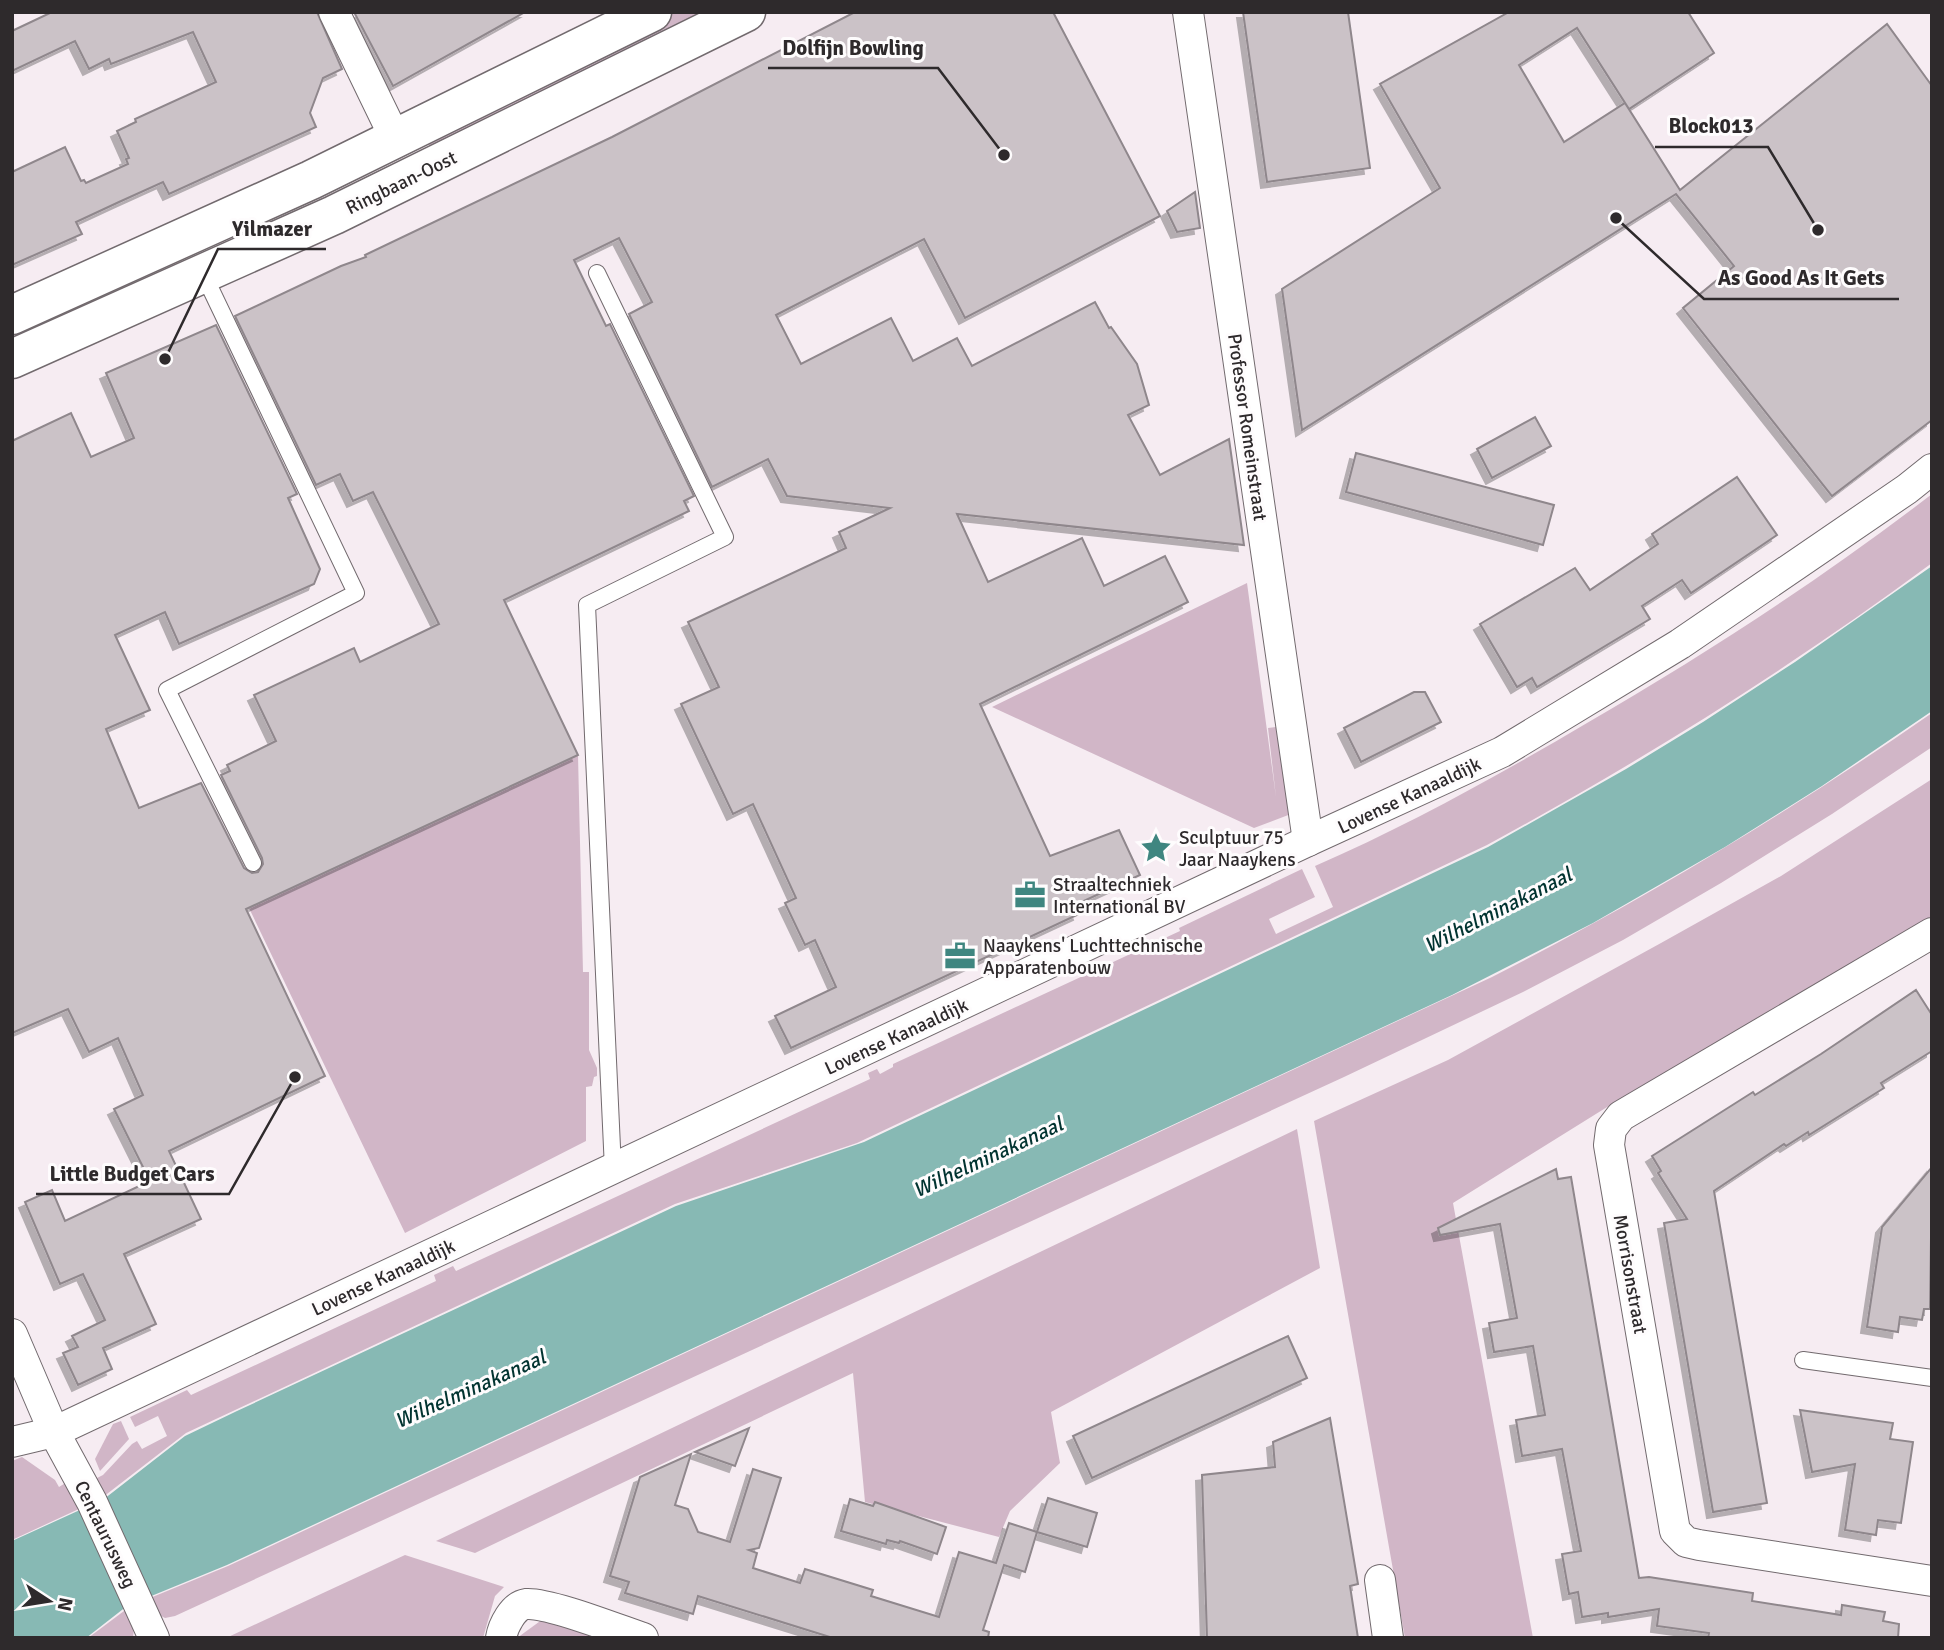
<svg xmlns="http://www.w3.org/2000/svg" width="1944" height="1650" viewBox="0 0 1944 1650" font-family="Signika,sans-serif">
<defs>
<filter id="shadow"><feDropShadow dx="-6" dy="6" stdDeviation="0" flood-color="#0004"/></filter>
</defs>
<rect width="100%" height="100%" fill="#f6ecf2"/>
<g fill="#d1b6c7">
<path d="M667,12H711L433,153L428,143Z"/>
<path d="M1932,494V563C1790,668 1642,761 1487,845L857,1143L675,1204L186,1433L103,1497L95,1479L103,1475L132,1444L137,1441L142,1449L167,1436L158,1416L135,1427L130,1417L187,1390L191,1395L436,1281L434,1275L453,1266L456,1271L870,1079L868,1073L877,1069L880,1074L893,1067V1064L1180,931L1179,928L1302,869L1315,897L1269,919L1276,934L1333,907L1315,866C1409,825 1499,775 1587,723C1706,654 1823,578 1932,494Z"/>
<path d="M1247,583L1276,797L1268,728L1292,725L1304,809L1254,828L992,707Z"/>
<path d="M1932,713V747L1832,814L1721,883L1623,940L1523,992L1344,1077L175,1616L165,1618L157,1614L150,1598L228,1566L1492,977C1645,899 1791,811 1932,713Z"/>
<path d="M578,755L583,972H589V1050L597,1068V1076L594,1077L592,1086L586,1087V1141L405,1233L249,908Z"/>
<path d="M1932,779V918L1641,1093L1620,1099L1453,1203L1533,1638H1405L1314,1121L1448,1060L1661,943L1781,876Z"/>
<path d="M1297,1129L1320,1268L1051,1412L1060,1463L1010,1511L999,1537L865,1502L853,1373L475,1553L436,1541Z"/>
<path d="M121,1421L129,1439L100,1471L95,1459L113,1424Z"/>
<path d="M22,1457L55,1480L59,1487L67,1482L81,1508L12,1540V1461Z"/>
<path d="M405,1555L504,1587L495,1596L483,1638H226Z"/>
<path d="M128,1608L134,1628L133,1638H88Z"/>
<path d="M543,1619L618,1638H517Z"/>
</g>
<path fill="#87b9b4" d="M1932,566V711L1822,786L1725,847L1593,923L1452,995L227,1565L127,1606L86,1638H12V1541L104,1499L185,1436L237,1411L676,1206L864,1142L1488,847L1626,769L1703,722L1795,662Z"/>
<g fill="#cbc2c7" stroke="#8f878c" stroke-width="2" filter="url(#shadow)">
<path d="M52,12H317L342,69L323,78L310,113L316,127L169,194L163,182L119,202L76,222L82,234L12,265V172L65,147L81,181L84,180L86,183L128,164L126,159L129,158L117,131L136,122L135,119L216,82L193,32L111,64L109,59L89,69L75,41L12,71V31Z"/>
<path d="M354,12H525L393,86Z"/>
<path d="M855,12H1053L1160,216L965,318L924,239L776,315L801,364L891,318L913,361L957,338L972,366L1095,302L1109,328L1111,327L1137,364L1149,405L1128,415L1160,475L1229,439L1244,545L957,514L988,582L1082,538L1104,586L1165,556L1188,602L980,704L1050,856L1119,830L1140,875L1075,905L1079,914L791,1048L775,1016L836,987L815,940L805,945L785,903L796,898L753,804L733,814L681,704L719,687L688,622L846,548L839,532L890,508L787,496L768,459L712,487L629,314L652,302L619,238L574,260L606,326L610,324L694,496L684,501L689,511L504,600L578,755L246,909L325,1076L169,1151L201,1219L124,1254L156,1324L103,1348L112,1369L78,1385L63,1353L78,1347L72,1336L105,1320L83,1274L60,1284L25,1202L52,1190L65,1221L150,1181L114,1109L143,1095L118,1038L89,1052L68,1009L12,1033V441L71,413L91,457L134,438L106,373L216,325L297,494L288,498L320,569L314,584L179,644L165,612L115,635L150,710L106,729L139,808L201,783L244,868L252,873L258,872L263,864L262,858L221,775L230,771L227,765L276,741L254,695L354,648L360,662L439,624L373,492L353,501L340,474L316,485L235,316L341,266L366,257L365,255L612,137Z"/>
<path d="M1243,12H1348L1370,168L1267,182Z"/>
<path d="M1509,12H1688L1714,53L1629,109L1577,28L1519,65L1564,142L1625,103L1680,190L1887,24L1932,86V420L1832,496L1683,308L1734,266L1676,194L1302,430L1282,289L1440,188L1380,84Z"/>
<path d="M1195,192L1200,228L1177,232L1167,211Z"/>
<path d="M1535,417L1551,446L1492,478L1477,449Z"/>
<path d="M1356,453L1554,505L1543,545L1346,492Z"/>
<path d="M1737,477L1777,535L1691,593L1682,580L1642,606L1650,619L1537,687L1532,678L1517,687L1480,624L1575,568L1590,590L1658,544L1652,534Z"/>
<path d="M1414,692H1425L1441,722L1361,762L1344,728Z"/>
<path d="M1916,990L1932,1015V1051L1881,1083L1884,1088L1809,1135L1808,1132L1786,1146L1784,1144L1714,1191L1767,1503L1713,1512L1664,1223L1687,1219L1658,1173L1661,1171L1652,1156L1753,1092L1755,1095L1821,1054Z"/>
<path d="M1932,1167L1930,1309H1924L1922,1320L1900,1317L1898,1332L1867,1327L1882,1227Z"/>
<path d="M1556,1169L1558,1179L1571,1177L1639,1578L1649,1577L1753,1593L1752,1601L1841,1615L1842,1605L1885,1612L1883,1621L1899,1624L1898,1638H1708L1709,1633L1657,1626L1659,1609L1608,1617V1613L1582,1617L1578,1592L1569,1594L1562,1554L1581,1551L1562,1449L1522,1456L1516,1420L1545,1415L1533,1346L1494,1352L1489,1323L1517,1318L1500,1224L1440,1235L1438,1228Z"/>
<path d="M1288,1336L1307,1378L1092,1478L1073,1436Z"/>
<path d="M1800,1410L1893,1423L1890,1439L1913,1442L1901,1523L1878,1520L1876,1535L1845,1530L1855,1464L1812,1472Z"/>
<path d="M1330,1418L1358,1584L1350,1586L1358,1638H1207L1202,1475L1275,1467L1273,1442Z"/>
<path d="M749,1428L735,1466L695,1452Z"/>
<path d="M691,1454L675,1505L688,1509L698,1532L730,1542L753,1469L781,1478L759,1548L749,1550L757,1553L753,1568L800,1583L805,1569L873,1590L871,1596L939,1617L959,1552L996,1563L1009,1523L1037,1532L1025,1572L1004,1565L983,1630L989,1632L988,1638H833L698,1596L693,1614L625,1593L629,1582L610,1576L640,1477Z"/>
<path d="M1048,1498L1097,1513L1087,1547L1037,1532Z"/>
<path d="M850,1499L873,1506L875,1502L946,1527L937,1554L900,1541L899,1543L887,1540L886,1544L841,1531Z"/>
</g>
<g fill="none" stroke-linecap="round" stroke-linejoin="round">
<defs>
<g id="lane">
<path d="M597,273L725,537L587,605L613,1169"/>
<path d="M204,275L356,593L167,690L253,863"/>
<path d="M1803,1360L1932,1378"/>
</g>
<g id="street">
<path d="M334,12L395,138"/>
<path d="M1188,12L1308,841"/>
<path d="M1932,933L1621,1116L1611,1129L1609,1145L1675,1531L1686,1542L1699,1545L1932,1581"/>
<path d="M12,1334L54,1432L92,1502L154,1638"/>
<path d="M12,1442L54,1432L1308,841L1502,752L1680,644L1907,489L1932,469"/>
<path d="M1380,1580L1388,1638"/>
<path d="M501,1638C503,1626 513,1606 526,1604C548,1602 619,1630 643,1638"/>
</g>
<g id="secondary">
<path d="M12,315L311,180L652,12"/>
<path d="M12,359L334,215L746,12"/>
</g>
</defs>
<use href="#lane" stroke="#726a6e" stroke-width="18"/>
<use href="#street" stroke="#726a6e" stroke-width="32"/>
<use href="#secondary" stroke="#726a6e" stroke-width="41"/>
<use href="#lane" stroke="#fff" stroke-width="16"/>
<use href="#street" stroke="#fff" stroke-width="30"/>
<use href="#secondary" stroke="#fff" stroke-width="38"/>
</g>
<defs>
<symbol id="sight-bare" viewBox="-9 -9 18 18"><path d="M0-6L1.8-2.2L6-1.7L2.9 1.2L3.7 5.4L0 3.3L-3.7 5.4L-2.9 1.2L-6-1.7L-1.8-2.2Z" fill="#3f8680" stroke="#fefcfd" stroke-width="2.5" paint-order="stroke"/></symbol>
<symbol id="office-bare" viewBox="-9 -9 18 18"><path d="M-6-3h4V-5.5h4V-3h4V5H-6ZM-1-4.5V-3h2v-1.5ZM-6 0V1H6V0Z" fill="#3f8680" stroke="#fefcfd" stroke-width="2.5" paint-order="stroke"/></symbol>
</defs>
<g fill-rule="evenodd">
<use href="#sight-bare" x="1134" y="826" width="44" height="44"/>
<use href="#office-bare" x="1008" y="873" width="44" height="44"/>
<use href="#office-bare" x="938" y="934" width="44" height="44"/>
</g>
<g text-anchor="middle" stroke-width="6" stroke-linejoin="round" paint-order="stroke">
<g font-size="19" fill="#2e2a2c" stroke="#fefcfd">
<text transform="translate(401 182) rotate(-26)" y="7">Ringbaan-Oost</text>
<text transform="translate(1248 427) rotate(82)" y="7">Professor Romeinstraat</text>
<text transform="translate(1409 795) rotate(-25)" y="7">Lovense Kanaaldijk</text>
<text transform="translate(896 1036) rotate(-25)" y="7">Lovense Kanaaldijk</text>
<text transform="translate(1631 1274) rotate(80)" y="7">Morrisonstraat</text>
<text transform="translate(383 1277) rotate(-25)" y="7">Lovense Kanaaldijk</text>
<text transform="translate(106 1534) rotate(64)" y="7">Centaurusweg</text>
</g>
<g font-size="19" fill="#2e2a2c" stroke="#fefcfd" text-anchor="start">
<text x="1179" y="844">Sculptuur 75<tspan x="1179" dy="22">Jaar Naaykens</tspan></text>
<text x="1053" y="891">Straaltechniek<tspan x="1053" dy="22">International BV</tspan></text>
<text x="983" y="952">Naaykens' Luchttechnische<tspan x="983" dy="22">Apparatenbouw</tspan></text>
</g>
<g font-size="21" font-style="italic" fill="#013330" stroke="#fefcfd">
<text transform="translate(1498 910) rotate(-27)" y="7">Wilhelminakanaal</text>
<text transform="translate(988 1157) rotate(-25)" y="7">Wilhelminakanaal</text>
<text transform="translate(470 1389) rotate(-24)" y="7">Wilhelminakanaal</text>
</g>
</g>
<path fill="none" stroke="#2e2a2c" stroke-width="2.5" d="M1004 155L938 68H768M1818 230L1768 147H1655M165 359L218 249H326M1616 218L1704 299H1899M295 1077L229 1194H36"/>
<g fill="#2e2a2c" stroke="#fefcfd" stroke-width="2.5">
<circle cx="1004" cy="155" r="7"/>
<circle cx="1818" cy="230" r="7"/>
<circle cx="165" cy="359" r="7"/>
<circle cx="1616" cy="218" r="7"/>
<circle cx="295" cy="1077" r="7"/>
</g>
<g font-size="21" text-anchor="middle" font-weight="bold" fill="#2e2a2c" stroke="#fefcfd" stroke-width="6" stroke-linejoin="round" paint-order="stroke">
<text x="853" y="55">Dolfijn Bowling</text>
<text x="1711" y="133">Block013</text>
<text x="272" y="236">Yilmazer</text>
<text x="1801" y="285">As Good As It Gets</text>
<text x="132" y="1181">Little Budget Cars</text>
</g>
<rect width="1944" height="1650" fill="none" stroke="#2e2a2c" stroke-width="28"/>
<g transform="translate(49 1601) rotate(102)" stroke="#fefcfd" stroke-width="5" paint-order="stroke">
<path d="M0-5L12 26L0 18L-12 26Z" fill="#2e2a2c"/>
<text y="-10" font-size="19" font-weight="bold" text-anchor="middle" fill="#2e2a2c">N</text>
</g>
</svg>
